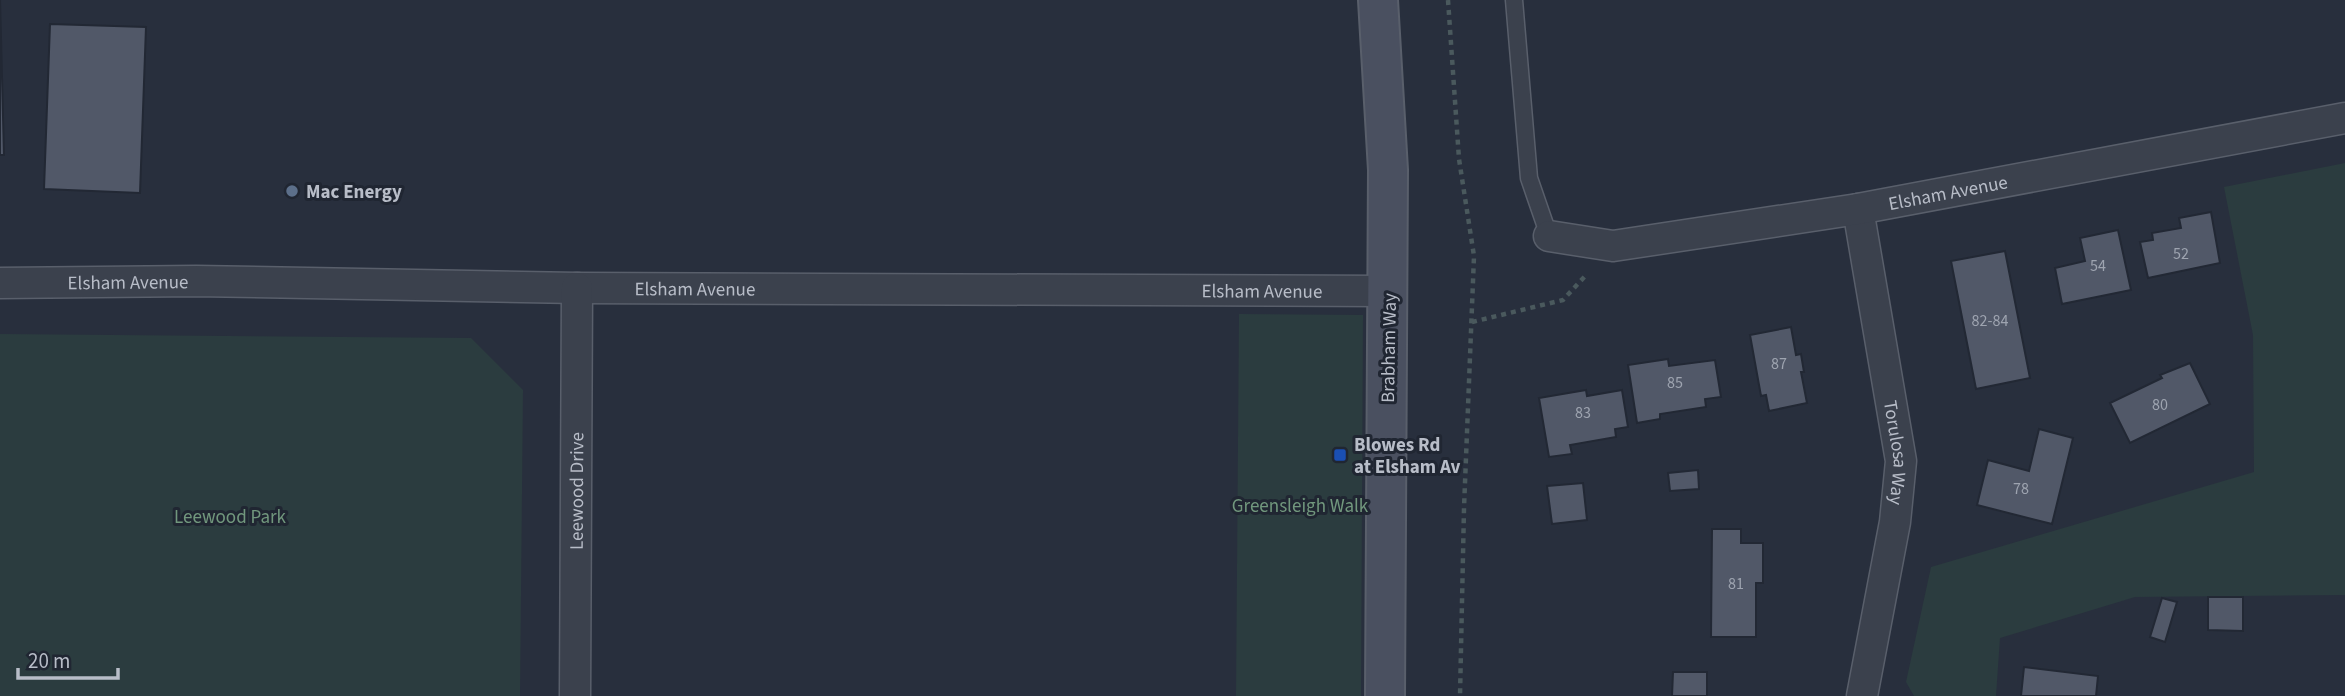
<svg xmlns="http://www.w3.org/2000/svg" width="2345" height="696" viewBox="0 0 2345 696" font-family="'Source Sans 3',sans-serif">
<rect width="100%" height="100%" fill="#282f3d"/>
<g fill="#2b3c3f">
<path d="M2345,163V595L2135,597L2000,638L1996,696H1914L1906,682L1931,567L2254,472L2253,335L2224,187Z"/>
<path d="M1239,314L1363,315L1361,696H1236Z"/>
<path d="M0,334L471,338L523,390L520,696H0Z"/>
</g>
<g fill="#515868" stroke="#222834" stroke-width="2">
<path d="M0,0L4,155H0Z"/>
<path d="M50,24L146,27L140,193L44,189Z"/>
<path d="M2211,212L2220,263L2148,278L2140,242L2153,240L2152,233L2181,228L2179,218Z"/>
<path d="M2118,230L2131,290L2062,304L2055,268L2085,261L2080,238Z"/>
<path d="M2005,251L2030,378L1976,389L1951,261Z"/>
<path d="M1791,327L1796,355L1801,354L1804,372H1801L1807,403L1769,411L1766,395L1761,396L1750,335Z"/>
<path d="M1668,359L1669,366L1715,360L1721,397L1705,399L1706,407L1660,414V419L1637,423L1628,365Z"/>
<path d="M2190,363L2210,404L2130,443L2110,403L2162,378L2160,375Z"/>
<path d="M1586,390L1587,396L1622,390L1628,427L1615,429L1616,437L1570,445L1572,454L1549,457L1539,398Z"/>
<path d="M2039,429L2073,438L2052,524L1977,505L1988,460L2029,471Z"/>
<path d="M1698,470L1699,489L1670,491L1668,473Z"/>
<path d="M1583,483L1587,520L1552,524L1547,486Z"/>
<path d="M1712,529H1741V543H1763V583H1756V637H1711Z"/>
<path d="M2208,597H2243V631L2208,630Z"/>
<path d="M2162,598L2177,602L2165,642L2150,637Z"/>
<path d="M2024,667L2098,676L2096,696H2021Z"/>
<path d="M1673,672H1707V696H1672Z"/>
</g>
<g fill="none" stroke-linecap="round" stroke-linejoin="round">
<defs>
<path id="lane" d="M1514,0L1529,178L1549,236"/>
<g id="street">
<path id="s1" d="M1858,209L1901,461L1895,522L1862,696"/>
<path id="s2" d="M1549,236L1613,246L1858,209L2345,118"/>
<path id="s3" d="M0,283L196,281L577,288L1389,291"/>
<path id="s4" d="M575,696L577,288"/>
</g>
<path id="secondary" d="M1378,0L1388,170L1385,696"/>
</defs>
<use href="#lane" stroke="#595f6b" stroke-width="19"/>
<use href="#street" stroke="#595f6b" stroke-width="33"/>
<use href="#secondary" stroke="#595f6b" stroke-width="42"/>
<g stroke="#4a595d" stroke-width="4.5" stroke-dasharray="5 5" stroke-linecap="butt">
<path d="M1448,0L1459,159L1474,256L1464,508L1460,696"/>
<path d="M1472,322L1563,300L1587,274"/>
</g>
<use href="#lane" stroke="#3b414d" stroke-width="16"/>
<use href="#street" stroke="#3b414d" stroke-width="30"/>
<use href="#secondary" stroke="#4a5060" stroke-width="38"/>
</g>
<circle fill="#5c6f8a" stroke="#202632" stroke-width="2.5" cx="292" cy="191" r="7"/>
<rect fill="#1a4fb4" stroke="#202632" stroke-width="2.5" x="1333" y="448" width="14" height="14" rx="3.5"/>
<g text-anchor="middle" stroke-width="6" stroke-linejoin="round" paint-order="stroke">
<g font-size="16" fill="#9ea4b0">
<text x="2181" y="259">52</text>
<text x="2098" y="271">54</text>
<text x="1990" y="326">82-84</text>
<text x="1779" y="369">87</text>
<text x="1675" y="388">85</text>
<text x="2160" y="410">80</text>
<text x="1583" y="418">83</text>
<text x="2021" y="494">78</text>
<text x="1736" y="589">81</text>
</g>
<g font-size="19" font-weight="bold" fill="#b8bdc8" stroke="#202632" text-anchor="start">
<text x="306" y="198">Mac Energy</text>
<text x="1354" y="451">Blowes Rd<tspan x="1354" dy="22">at Elsham Av</tspan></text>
</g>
<g font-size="19" fill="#b8bdc8" stroke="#202632">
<text dy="7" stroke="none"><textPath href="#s2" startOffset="404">Elsham Avenue</textPath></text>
<text dy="7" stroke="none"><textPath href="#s3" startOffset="128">Elsham Avenue</textPath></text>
<text dy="7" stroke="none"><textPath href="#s3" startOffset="695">Elsham Avenue</textPath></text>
<text dy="7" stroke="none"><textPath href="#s3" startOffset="1262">Elsham Avenue</textPath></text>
<text transform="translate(1388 348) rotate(-89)" y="7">Brabham Way</text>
<text dy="7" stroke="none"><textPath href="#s1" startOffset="247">Torulosa Way</textPath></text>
<text dy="7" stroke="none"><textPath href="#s4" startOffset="205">Leewood Drive</textPath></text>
</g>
<g font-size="19" fill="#71977d" stroke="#202632">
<text x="1300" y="512">Greensleigh Walk</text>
<text x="230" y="523">Leewood Park</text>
</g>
</g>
<path d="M18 668v10h100v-10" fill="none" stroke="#b8bdc8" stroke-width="3.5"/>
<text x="28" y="668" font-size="21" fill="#b8bdc8" stroke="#202632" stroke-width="5" paint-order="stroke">20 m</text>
</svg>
